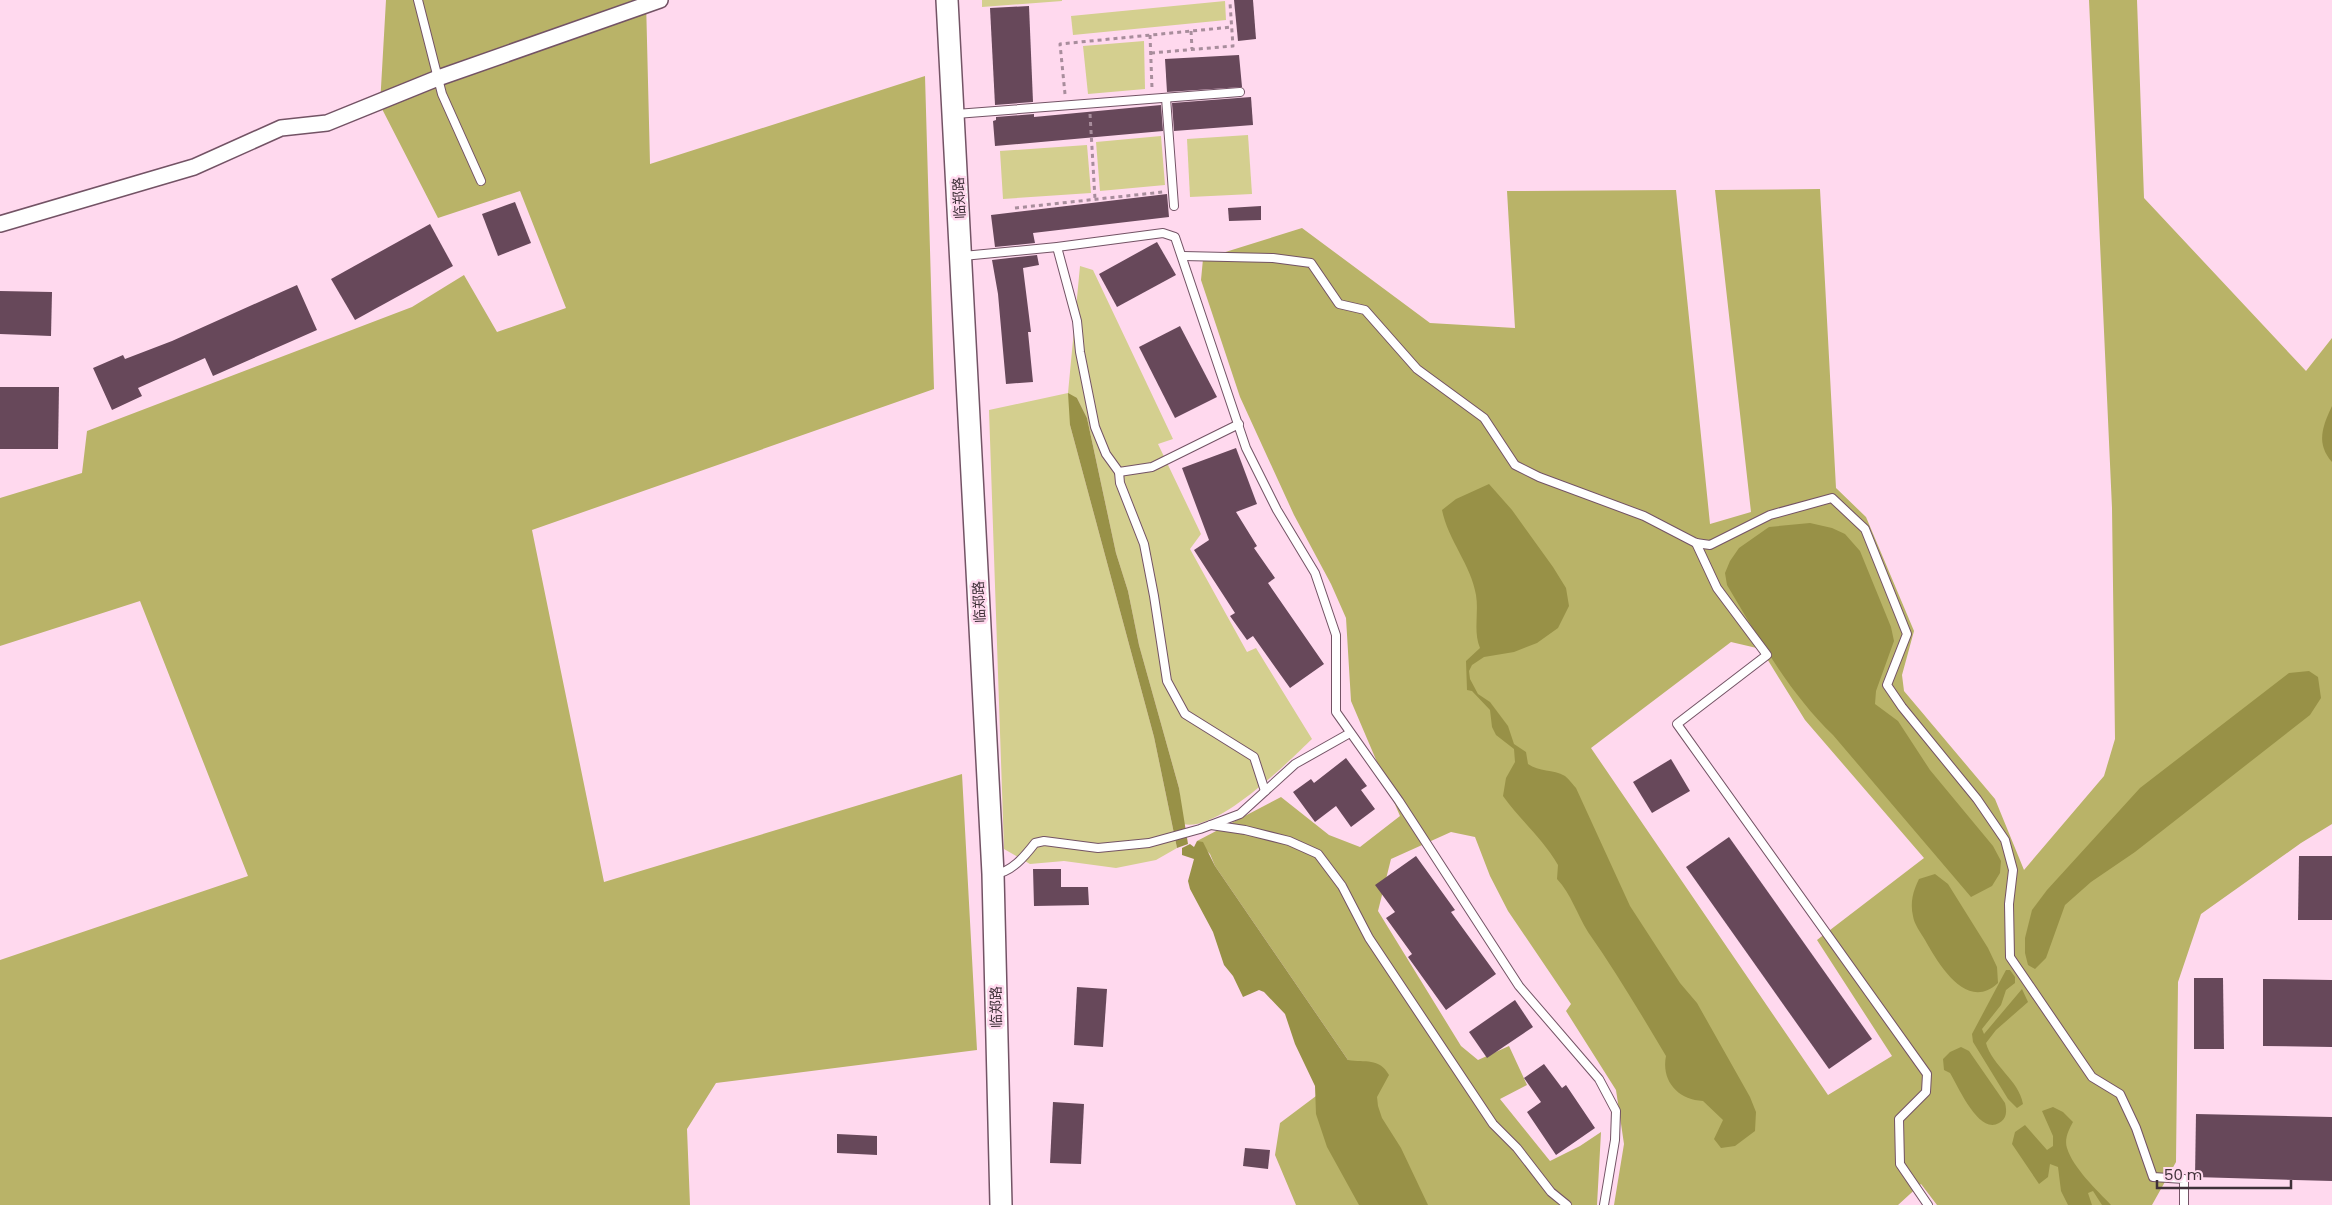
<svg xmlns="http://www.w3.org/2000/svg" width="2332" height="1205" viewBox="0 0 2332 1205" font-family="Poppins,'Noto Sans SC',sans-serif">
<rect width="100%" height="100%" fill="#ffd9ee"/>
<g fill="#d4cf8f">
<path d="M982,0H1062V1L982,7Z"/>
<path d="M1225,1L1226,20L1073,35L1071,16Z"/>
<path d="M1144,41L1145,89L1088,94L1083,46Z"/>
<path d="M1248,135L1252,194L1190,197L1187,139Z"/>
<path d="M1161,136L1165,185L1100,191L1096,142Z"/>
<path d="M1087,145L1091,193L1003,199L1000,151Z"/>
<path d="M1080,266L1093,270L1173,439L1158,444L1201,534L1190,549L1247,652L1256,648L1312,739C1288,762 1217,833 1183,824L1179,788L1139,645L1128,591L1116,553L1087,418L1077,398L1070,425L1154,737L1177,848L1156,860L1116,868L1064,861L1030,864L1004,849L989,410L1068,393Z"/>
</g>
<g fill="#b9b368" fill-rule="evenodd">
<path d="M386,0H646L650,164L925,76L934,389L532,530L604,882L962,774L977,1050L716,1083L687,1129L690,1205H0V960L248,876L140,601L0,646V498L82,473L87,431L412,307L464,275L497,332L566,308L520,191L438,218L380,105Z"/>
<path d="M2089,0H2137L2144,198L2306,371L2332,338V824L2301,843L2201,914L2178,982L2176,1162L2152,1205H1937L1921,1184L1898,1205H1614L1624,1144L1616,1090L1566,1011L1571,1004L1508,911L1490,876L1475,837L1451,832L1391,859L1378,911L1461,1046L1478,1060L1509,1046L1527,1085L1500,1099L1550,1161L1580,1146L1601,1132L1597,1205H1296L1275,1155L1280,1123L1316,1096L1348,1060L1215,866L1210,854L1197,841L1281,797L1329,835L1360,847L1400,816L1351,701L1346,618L1331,584L1294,515L1240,397L1201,280L1203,259L1302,228L1430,323L1515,328L1507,191L1676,190L1710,524L1751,512L1715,190L1820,189L1836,488L1866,517L1914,631L1902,675L1904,691L1995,799L2024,870L2104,776L2115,739L2112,508ZM1731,642L1761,649L1805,720L1924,858L1817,940L1892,1056L1828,1095L1591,748Z"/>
</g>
<g fill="#989147">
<path d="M1068,393L1077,398L1087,418L1116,553L1128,591L1139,645L1179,788L1188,844L1177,848L1154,737L1070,425Z"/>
<path d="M2332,406V462C2316,444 2322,427 2332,406Z"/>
<path d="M1489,484L1512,510L1553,567L1566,588L1569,606L1558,628L1537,643L1514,652L1484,657L1472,665L1469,671L1470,679L1478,694L1490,702L1508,726L1514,744L1526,752L1528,764C1539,772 1553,769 1565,776C1569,779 1573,785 1576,788L1630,906L1680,983L1697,1003L1750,1097L1756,1112L1755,1131L1735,1146L1721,1148L1714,1139L1723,1120L1703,1101C1678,1100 1661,1081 1666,1056C1641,1014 1616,972 1588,932C1577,914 1571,894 1557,879L1558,865C1543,839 1520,820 1503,796L1506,778L1515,762L1514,749L1496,735L1492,727L1490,710L1472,691L1467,690L1466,661L1480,648C1473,631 1479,613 1476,595C1471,565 1448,540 1442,510L1456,499Z"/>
<path d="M1810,523L1832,528L1845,534L1860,551L1891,627L1894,641L1876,691L1875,704L1898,721L1930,770L1993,846L2001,861L2000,873L1992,886L1971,897L1833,735C1789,693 1758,637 1727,585L1725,573L1730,561L1739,548L1769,527Z"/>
<path d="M2309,671L2318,677L2321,698L2310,715L2135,852L2091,882L2065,905L2046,958L2035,969L2028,965L2025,953V938L2032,910L2047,890L2140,788L2289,673Z"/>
<path d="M1197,841L1203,842L1215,866L1348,1060C1365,1063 1379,1057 1389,1075L1377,1097L1378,1106L1382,1118L1401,1148L1428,1205H1359L1327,1147L1316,1114L1315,1086L1295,1044L1285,1014L1264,992L1259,990L1243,997L1233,976L1224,965L1213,932L1190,889L1188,881L1194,859L1182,855V848L1190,844L1194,847Z"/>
<path d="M1935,874L1948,884L1988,948L1997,967L1998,983C1967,1012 1939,965 1925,940C1921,933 1914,924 1913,916C1910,902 1913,891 1919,879Z"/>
<path d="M2006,970H2010L2015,977V983L2006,990L2001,1005L1982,1029L1984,1034L2022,989L2028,1002L1996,1030L1986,1043C1992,1066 2019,1080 2023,1104L2017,1108L2008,1099L1973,1042L1972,1034Z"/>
<path d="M1961,1047L1969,1051L2005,1103C2007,1111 2007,1119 1999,1123C1979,1135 1959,1088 1950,1073L1944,1070L1943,1059L1950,1052Z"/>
<path d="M2053,1107L2063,1112L2073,1122C2069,1129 2064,1139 2067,1148C2073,1168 2097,1190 2111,1205H2102L2093,1191L2088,1193L2092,1205H2068L2061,1191L2058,1167L2050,1164L2048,1177L2039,1184L2012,1144L2015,1132L2025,1125L2047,1150L2053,1146V1136L2042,1111Z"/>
</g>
<g fill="#67485a">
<path d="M1234,0H1253L1256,39L1238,41Z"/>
<path d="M1029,6L1033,102L995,105L990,8Z"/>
<path d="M1239,55L1242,87L1167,92L1165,59Z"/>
<path d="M1251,97L1253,125L1174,131L1172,103Z"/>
<path d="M1161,105L1163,131L995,146L993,121L996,120V117L1034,114V117Z"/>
<path d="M1167,194L1169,217L1033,233L1035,243L995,247L991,215Z"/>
<path d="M515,202L531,243L498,256L482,214Z"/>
<path d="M1261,206V220L1229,221L1228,208Z"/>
<path d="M430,224L453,266L355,320L331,279Z"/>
<path d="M1157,242L1176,275L1117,307L1099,274Z"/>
<path d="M1037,255L1039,265L1023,268L1031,332H1028L1033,382L1006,384L998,294L992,260Z"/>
<path d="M297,285L317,330L213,376L205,358L138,388L142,396L112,410L93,368L123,355L125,359L172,341Z"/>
<path d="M0,291L52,292L51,336L0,334Z"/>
<path d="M1180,326L1217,397L1175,418L1139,347Z"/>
<path d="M0,387H59L58,449H0Z"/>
<path d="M1236,448L1257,504L1236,512L1257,546L1254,548L1275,578L1268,583L1324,664L1290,688L1253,636L1247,640L1230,616L1235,613L1194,550L1209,540L1182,468Z"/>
<path d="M1346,758L1367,786L1361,790L1375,809L1351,827L1336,806L1315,822L1293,792L1311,779L1314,783Z"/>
<path d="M1671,759L1690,791L1652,813L1633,782Z"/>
<path d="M1729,837L1872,1039L1829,1069L1686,867Z"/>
<path d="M1416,856L1455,910L1451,912L1496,974L1446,1010L1408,957L1412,954L1386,918L1395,912L1375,885Z"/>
<path d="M2299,856H2332V920H2298Z"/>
<path d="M1033,869H1061V887H1088L1089,905L1034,906Z"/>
<path d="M2194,978H2223L2224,1049H2194Z"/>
<path d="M2263,979L2332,980V1047L2263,1046Z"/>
<path d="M1077,987L1107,989L1103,1047L1074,1045Z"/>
<path d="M1515,1000L1533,1027L1487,1058L1469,1032Z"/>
<path d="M1544,1064L1562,1088L1566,1085L1595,1128L1556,1155L1527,1112L1541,1102L1524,1078Z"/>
<path d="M1053,1102L1084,1104L1081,1164L1050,1163Z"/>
<path d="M2196,1114L2332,1117V1181L2195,1177Z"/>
<path d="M837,1134L877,1136V1155L837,1153Z"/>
<path d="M1245,1148L1270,1150L1268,1169L1243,1166Z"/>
</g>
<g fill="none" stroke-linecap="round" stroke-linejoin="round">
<defs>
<g id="lane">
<path d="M418,0L442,94L481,181"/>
<path d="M1166,98L1174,206"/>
<path d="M956,114L1240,92"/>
<path d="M1057,247L1077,321L1080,352L1095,427L1106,454L1119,472L1152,467L1239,424"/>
<path d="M963,256L1057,247L1163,233L1175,237L1246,448L1277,510L1315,573L1336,635V712L1399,801L1519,986L1599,1079L1616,1111L1615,1140L1604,1205"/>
<path d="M1183,256L1273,258L1311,263L1339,304L1365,310L1417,369L1484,418L1515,465L1539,477L1644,516L1696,543L1710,545L1770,515L1832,498L1865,529L1907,634L1887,685L1902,707L1977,799L2005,840L2013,870L2009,904L2010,957L2092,1077L2120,1094L2136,1128L2153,1177L2184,1179V1205"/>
<path d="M1119,472L1120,483L1144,544L1154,596L1167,681L1185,714L1254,757L1265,791"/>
<path d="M1696,543L1717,588L1767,655L1677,724L1927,1074L1926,1092L1899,1119L1900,1164L1928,1205"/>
<path d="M1211,825L1245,830L1289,841L1318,854L1342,886L1369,938L1493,1124L1517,1148L1551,1192L1567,1205"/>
<path d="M994,874C1011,873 1025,856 1035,843L1044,841L1098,848L1149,843L1200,829L1240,814L1295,764L1350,733"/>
</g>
<path id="street" d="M0,224L194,167L281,128L327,123L438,78L660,0"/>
<path id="secondary" d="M947,0L993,874L1001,1205"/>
</defs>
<use href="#lane" stroke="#735365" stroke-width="10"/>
<use href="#street" stroke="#735365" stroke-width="18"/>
<use href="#secondary" stroke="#735365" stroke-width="24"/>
<g stroke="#a88d9c" stroke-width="3" stroke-dasharray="4 4" stroke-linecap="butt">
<path d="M1191,31L1192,49"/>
<path d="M1150,35L1152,88"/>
<path d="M1151,53L1233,46L1230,3"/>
<path d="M1065,94L1060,44L1232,27"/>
<path d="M1090,114L1095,199"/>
<path d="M1015,208L1163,192"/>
</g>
<use href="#lane" stroke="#fff" stroke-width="8"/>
<use href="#street" stroke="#fff" stroke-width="15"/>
<use href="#secondary" stroke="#fff" stroke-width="21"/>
</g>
<g text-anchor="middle" stroke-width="5" stroke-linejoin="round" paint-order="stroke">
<g font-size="14" fill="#3f3038" stroke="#ffd9ee">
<text transform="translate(959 198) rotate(-93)" y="5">临郑路</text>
<text transform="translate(979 602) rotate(-93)" y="5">临郑路</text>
<text transform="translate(996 1007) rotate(-91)" y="5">临郑路</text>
</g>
</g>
<path d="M2157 1180v8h134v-8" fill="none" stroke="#3f3038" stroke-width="2.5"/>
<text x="2164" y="1180" font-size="15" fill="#3f3038" stroke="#ffd9ee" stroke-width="4" paint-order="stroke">50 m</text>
</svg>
